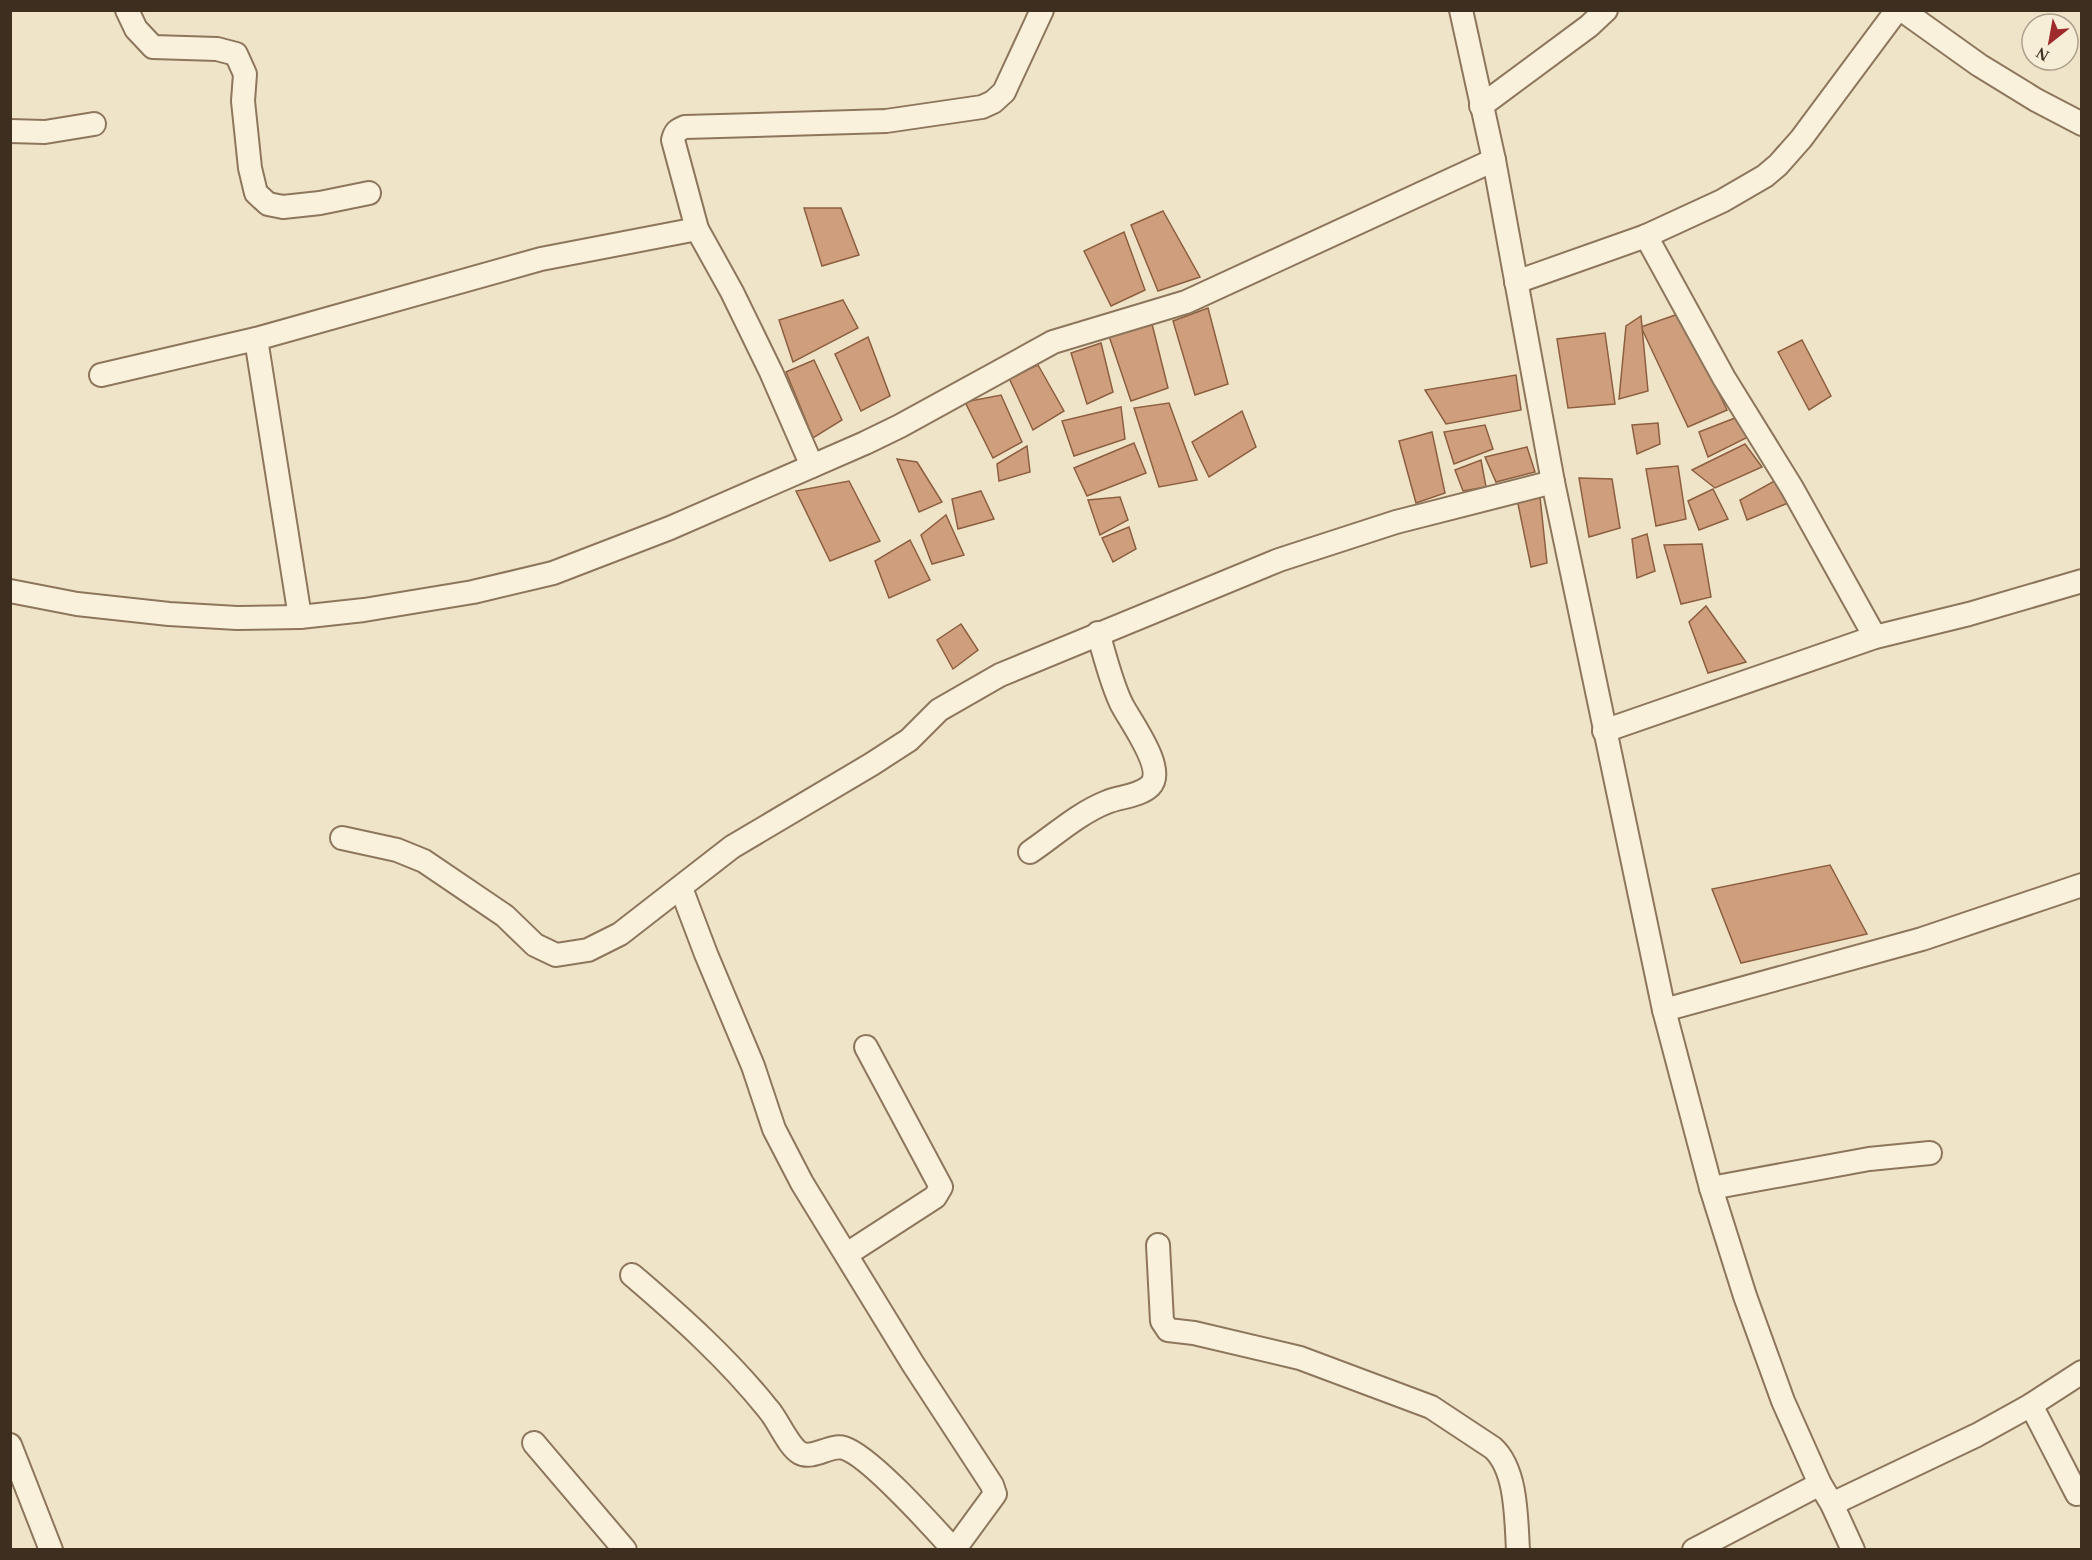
<svg xmlns="http://www.w3.org/2000/svg" width="2092" height="1560" viewBox="0 0 2092 1560" font-family="Georgia,serif">
<rect width="100%" height="100%" fill="#f0e4c8"/>
<g fill="#cf9f7d" stroke="#8d5f41" stroke-width="1.5">
<path d="M804,208H841L859,255L822,266Z"/>
<path d="M1163,211L1200,277L1158,291L1131,225Z"/>
<path d="M1124,232L1145,290L1111,306L1084,251Z"/>
<path d="M843,300L858,328L793,362L779,320Z"/>
<path d="M1208,308L1228,384L1195,395L1173,321Z"/>
<path d="M1681,313L1727,410L1688,427L1641,327Z"/>
<path d="M1641,316L1648,391L1619,399L1626,326Z"/>
<path d="M1152,324L1168,388L1131,401L1108,333Z"/>
<path d="M1605,333L1615,404L1568,408L1557,339Z"/>
<path d="M868,337L890,396L861,411L835,354Z"/>
<path d="M1802,340L1831,396L1809,410L1778,352Z"/>
<path d="M1101,343L1113,392L1087,404L1071,353Z"/>
<path d="M814,360L842,420L813,438L786,372Z"/>
<path d="M1038,365L1064,411L1033,430L1009,378Z"/>
<path d="M1516,375L1521,410L1446,424L1425,390Z"/>
<path d="M1001,395L1022,442L993,458L965,402Z"/>
<path d="M1169,403L1197,480L1159,487L1134,408Z"/>
<path d="M1121,407L1125,439L1074,456L1062,421Z"/>
<path d="M1242,411L1256,447L1209,477L1192,442Z"/>
<path d="M1735,418L1748,437L1708,457L1699,432Z"/>
<path d="M1658,423L1660,444L1637,454L1632,425Z"/>
<path d="M1485,425L1493,449L1454,464L1444,432Z"/>
<path d="M1432,432L1445,493L1416,503L1399,441Z"/>
<path d="M1134,443L1146,473L1087,496L1074,468Z"/>
<path d="M1745,444L1762,467L1715,488L1692,470Z"/>
<path d="M1027,446L1030,472L999,481L997,464Z"/>
<path d="M1527,447L1535,472L1496,482L1485,457Z"/>
<path d="M897,459L917,462L942,502L919,512Z"/>
<path d="M1481,460L1486,487L1463,491L1455,470Z"/>
<path d="M1678,466L1686,519L1656,526L1646,469Z"/>
<path d="M1579,478L1612,479L1620,528L1589,537Z"/>
<path d="M1778,479L1788,503L1747,520L1740,500Z"/>
<path d="M849,481L880,541L830,561L796,491Z"/>
<path d="M1713,489L1728,519L1699,530L1688,501Z"/>
<path d="M981,491L994,519L958,529L952,499Z"/>
<path d="M1120,497L1128,520L1100,535L1088,500Z"/>
<path d="M1540,497L1547,563L1531,567L1517,499Z"/>
<path d="M946,515L964,555L932,564L921,535Z"/>
<path d="M1129,527L1136,549L1113,562L1102,538Z"/>
<path d="M1647,534L1655,571L1637,578L1632,539Z"/>
<path d="M910,540L930,580L889,598L875,561Z"/>
<path d="M1702,544L1711,597L1681,604L1664,545Z"/>
<path d="M1706,606L1746,662L1708,673L1689,622Z"/>
<path d="M961,624L978,650L953,669L937,640Z"/>
<path d="M1830,865L1867,934L1741,963L1712,889Z"/>
</g>
<g fill="none" stroke-linecap="round" stroke-linejoin="round">
<defs>
<g id="street">
<path d="M127,10L136,29L153,47L217,49L236,54L245,74L243,101L250,168L256,193L268,204L283,207L320,203L369,193"/>
<path d="M1461,10L1494,160L1553,482L1664,1010L1711,1188L1745,1296L1783,1401L1820,1484L1832,1504L1853,1550"/>
<path d="M1902,10L1979,65L2036,100L2082,124"/>
<path d="M1481,106L1589,26L1606,10"/>
<path d="M10,131L45,132L94,124"/>
<path d="M1646,236L1724,378L1792,488L1875,637"/>
<path d="M1516,282L1646,236L1722,201L1765,176L1778,165L1801,139L1897,10"/>
<path d="M256,339L300,617"/>
<path d="M101,375L256,339L541,259L697,229"/>
<path d="M812,466L771,372L732,292L697,229L673,140C675,132 677,130 685,127L886,121L982,107L993,102L1004,92L1042,10"/>
<path d="M10,591L77,604L169,614L237,618L300,617L364,610L473,592L553,573L670,528L865,443L900,426L1053,342L1186,302L1494,160"/>
<path d="M1604,731L1875,637L1969,614L2082,581"/>
<path d="M342,838L397,850L424,861L505,916L535,945L556,955L588,950L620,934L732,847L872,764L909,740L939,710L1000,675L1279,560L1396,522L1553,482"/>
<path d="M1030,852C1055,835 1079,813 1107,802C1119,797 1140,796 1150,786C1167,769 1129,720 1121,703C1111,682 1105,656 1098,633"/>
<path d="M681,888L706,954L753,1066L774,1129L802,1183L913,1364L992,1485L995,1494L954,1550"/>
<path d="M1664,1010L1922,939L2082,885"/>
<path d="M1711,1188L1869,1159L1930,1153"/>
<path d="M1158,1245L1162,1321L1168,1330L1194,1333L1300,1358L1431,1407L1493,1448C1517,1470 1516,1518 1518,1550"/>
<path d="M847,1254L935,1197L941,1187L866,1047"/>
<path d="M632,1275C681,1317 728,1359 768,1409C778,1420 788,1446 800,1453C813,1460 830,1444 844,1448C870,1456 933,1527 954,1550"/>
<path d="M2031,1405L2077,1494"/>
<path d="M534,1443L625,1550"/>
<path d="M10,1445L51,1550"/>
<path d="M1832,1504L1977,1435L2031,1405L2082,1372"/>
<path d="M1694,1550L1820,1484"/>
</g>
</defs>
<use href="#street" stroke="#8d765c" stroke-width="26"/>
<use href="#street" stroke="#faf1dc" stroke-width="22"/>
</g>
<rect width="2092" height="1560" fill="none" stroke="#3d2e20" stroke-width="24"/>
<g transform="translate(2050 42) rotate(211)"><circle r="28" fill="#f7eed8" stroke="#ada18e" stroke-width="1.5"/>
<path d="M0-4.5L10 22L0 15L-10 22Z" fill="#9e2a2b"/>
<text y="-9" font-size="16" font-weight="bold" text-anchor="middle" fill="#3d2e20">N</text>
</g>
</svg>
